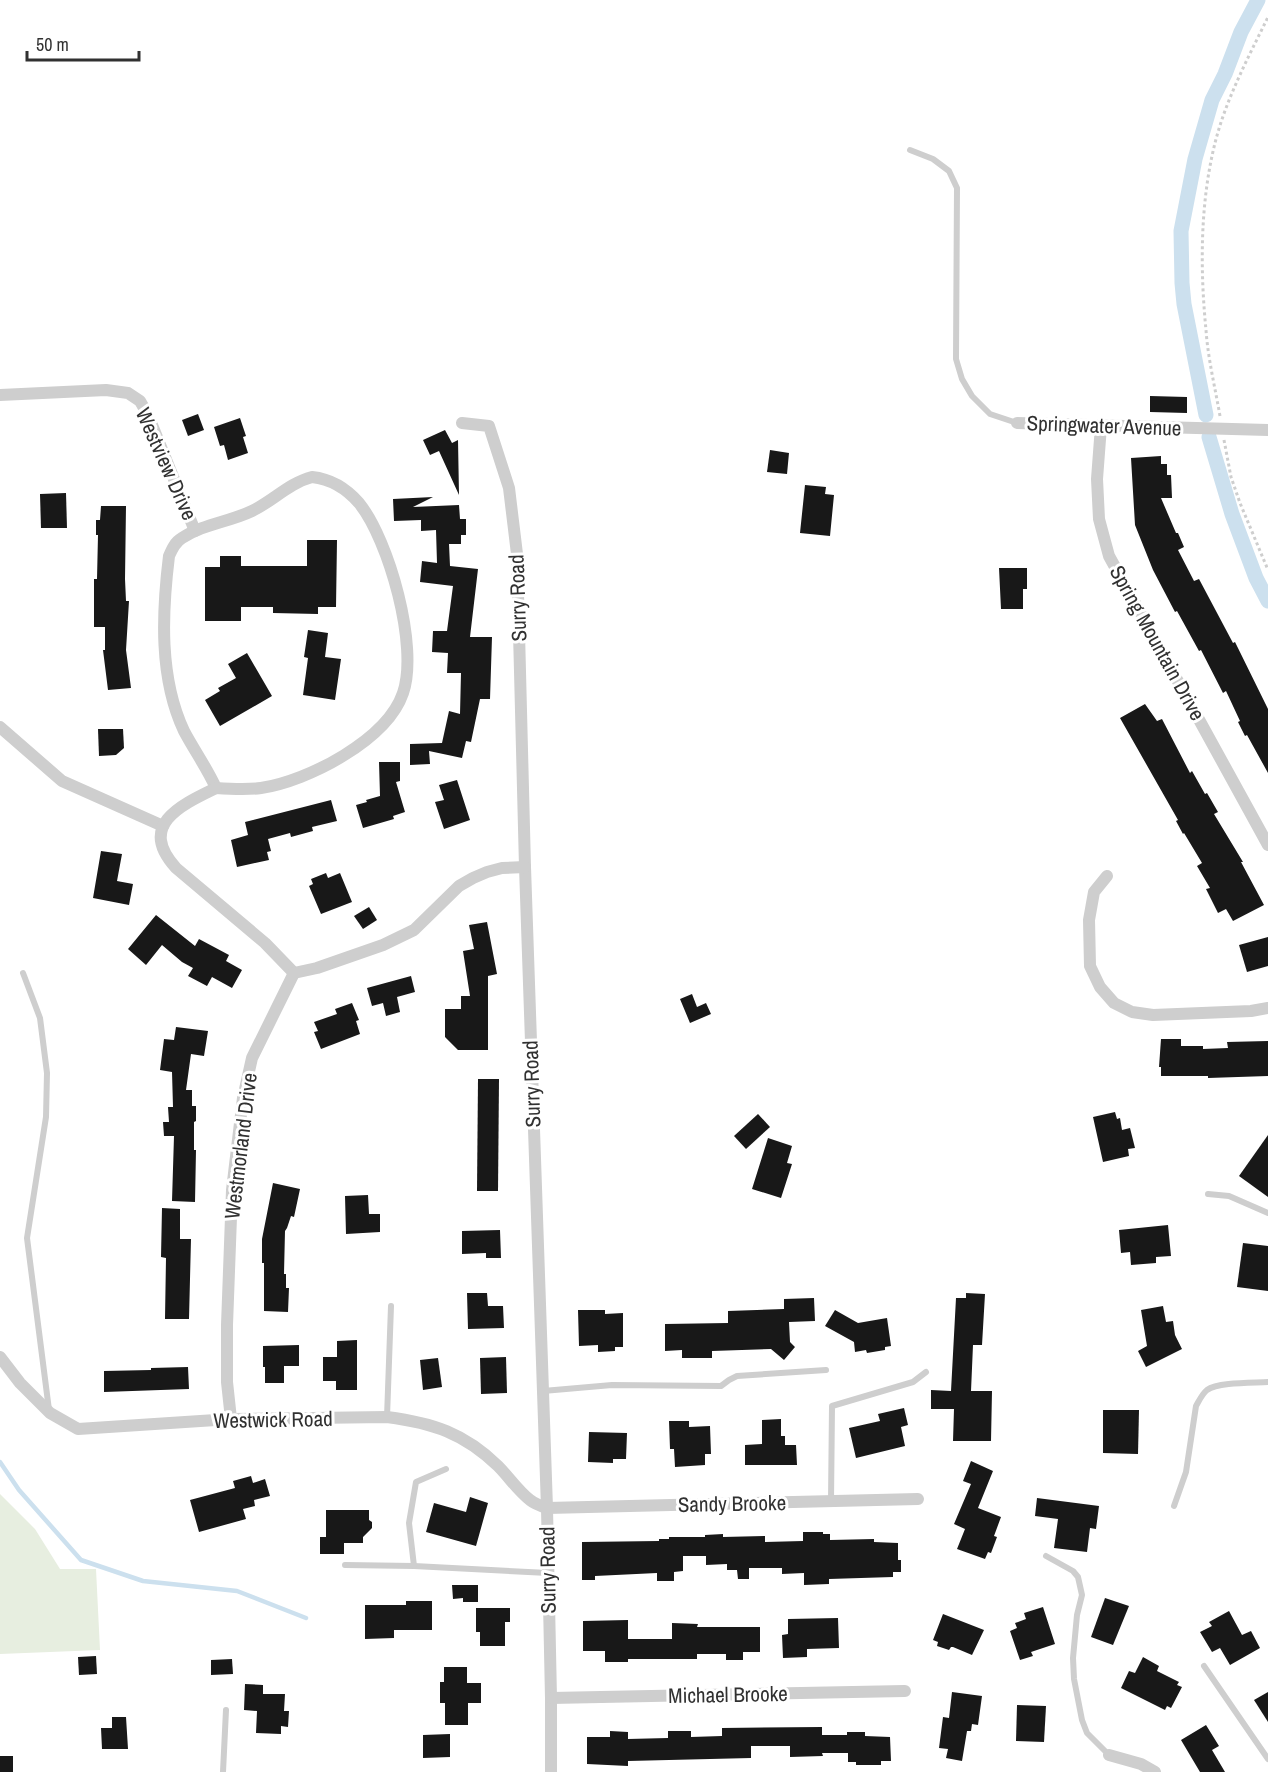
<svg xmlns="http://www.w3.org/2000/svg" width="1268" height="1772" viewBox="0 0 1268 1772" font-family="'Archivo Narrow',sans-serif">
<rect width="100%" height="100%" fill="#fff"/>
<path fill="#e7eee0" d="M0,1494L35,1529L60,1569H96L100,1650L0,1654Z"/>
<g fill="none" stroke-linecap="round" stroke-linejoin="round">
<path stroke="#cce0ee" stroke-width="4.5" d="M0,1462L19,1490L81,1560L143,1581L237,1591L306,1618"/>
<g stroke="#cce0ee" stroke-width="15">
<path d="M1206,415L1184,304L1182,283L1181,231L1195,159L1212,100L1225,74L1241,32L1258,0"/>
<path d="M1209,437L1232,514L1256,578L1268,601"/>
</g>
</g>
<g fill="#181818">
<path d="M1150,396L1187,397V413L1150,412Z"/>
<path d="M198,414L204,430L188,436L182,420Z"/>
<path d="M240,418L246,436L243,437L248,453L228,460L224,445L220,446L214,427Z"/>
<path d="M445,430L452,443L458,440L459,495L439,451L430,455L423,440Z"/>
<path d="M770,450L789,453L787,474L767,472Z"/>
<path d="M1161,456V464H1167V475H1171L1172,498H1161L1176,533H1178L1184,547L1178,550L1194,581L1199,579L1233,643L1235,642L1268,709V773L1247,735L1245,736L1238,722L1240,721L1226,691L1223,693L1201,650L1199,651L1177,611L1175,612L1153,570L1135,525L1131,458Z"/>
<path d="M805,485L826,487L825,494L834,495L830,536L800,533Z"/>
<path d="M66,493L67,528H41L40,494Z"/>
<path d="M433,497L413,507L459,505L460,519H466V535H461V544H449L450,566L478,569L470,637H492L490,699H480L471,742L466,741L462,758L429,751L430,764L410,765V744L442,743L449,711L460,714L461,673H447L448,653L432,652L433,631H447L453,586L420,582L422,561L437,563L436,530L421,531V520L394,521L393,499Z"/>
<path d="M101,506H126L125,579L126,601H129L126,650L131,688L108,690L103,650H105V627H94V579H97L98,535H96V520H100Z"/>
<path d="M307,540H337L336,607H318V614L273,613V607H241V621H205V567H220V556H241V566H307Z"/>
<path d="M999,568H1027V589H1023V609H1001Z"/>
<path d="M308,630L328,633L325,657L341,659L335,700L303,695L308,658L304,657Z"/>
<path d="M247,653L272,696L220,726L205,700L220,691L218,688L236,678L228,664Z"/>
<path d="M1145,704L1157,721L1162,719L1190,773L1192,771L1205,794L1207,793L1218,812L1214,814L1243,862H1241L1264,905L1233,921L1226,909L1218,913L1206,889L1210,888L1197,866L1202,863L1184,833L1183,834L1176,821L1178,820L1120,718Z"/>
<path d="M98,729H123L124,748L116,755L99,756Z"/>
<path d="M379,762H400V781L396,782L405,812L393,816L394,819L363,828L356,805L367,802L366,800L380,796Z"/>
<path d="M457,780L470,820L444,829L435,802L444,800L439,785Z"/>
<path d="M331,800L337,821L312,827L313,831L291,837L290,833L268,839L271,851L267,852L269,860L237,867L231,840L248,835L245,822Z"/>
<path d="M101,851L122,854L117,881L133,884L129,905L93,898Z"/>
<path d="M326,873L328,878L340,873L352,902L321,914L309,886L313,884L311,879Z"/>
<path d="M369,907L377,920L363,929L354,916Z"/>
<path d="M156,915L195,946L199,939L229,955L226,961L242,970L232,988L212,977L207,986L188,976L193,968L182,962L162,945L146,965L128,949Z"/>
<path d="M487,922L497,974L488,976V1050H458L445,1037V1009H461V996H470L463,951L474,949L469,925Z"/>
<path d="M1268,937V966L1247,972L1239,945Z"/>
<path d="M411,976L415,992L397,997L400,1012L386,1016L383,1003L372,1006L367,988Z"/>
<path d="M692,994L697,1007L706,1003L711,1014L690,1023L680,999Z"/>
<path d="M352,1003L359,1020L356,1021L360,1034L321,1049L314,1032L318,1031L314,1022L337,1014L335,1009Z"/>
<path d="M176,1027L208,1031L204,1056L191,1054L186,1090H192V1106H196V1121L194,1122V1150H196L195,1202L172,1201L174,1136H164L163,1122H169L168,1107H173L172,1072L160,1070L164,1039L174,1040Z"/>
<path d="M1161,1039H1181V1046H1203V1049L1228,1048L1227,1042L1268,1041V1076L1208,1078V1076H1161V1067H1159Z"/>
<path d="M478,1079H499L498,1191H477Z"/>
<path d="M1115,1112L1117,1119L1120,1118L1122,1130L1130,1128L1135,1148L1128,1149L1129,1156L1103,1162L1093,1117Z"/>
<path d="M758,1114L770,1127L746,1149L734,1136Z"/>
<path d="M1268,1135V1197L1239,1176Z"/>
<path d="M768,1138L792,1146L787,1163L792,1164L781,1198L752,1189Z"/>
<path d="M273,1183L300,1189L294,1217L291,1216L287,1228L285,1231L284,1274H286V1288H289L288,1312L264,1311V1263H262V1239Z"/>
<path d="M368,1195L369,1214H380V1232L346,1234L345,1196Z"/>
<path d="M162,1208L180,1209V1239H191L189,1319H165L166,1258L161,1257Z"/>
<path d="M1168,1225L1171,1256L1156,1257V1263L1131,1265L1130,1252L1121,1253L1119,1230Z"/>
<path d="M500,1230L501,1258H486V1253L462,1254V1231Z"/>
<path d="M1243,1243L1268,1246V1291L1237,1287Z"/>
<path d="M467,1293H487L488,1306H503L504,1328L468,1329Z"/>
<path d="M966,1293L985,1294L982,1345H973L971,1391H992L991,1441H953L954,1409H931V1390L951,1391L956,1298H966Z"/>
<path d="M814,1298L815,1321L789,1322L790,1342L795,1347L784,1360L771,1349L712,1351V1358H682V1350L665,1351V1324L728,1323V1311L784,1309V1299Z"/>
<path d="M1163,1306L1166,1322L1173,1321L1175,1335L1182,1349L1146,1367L1138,1351L1147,1346L1141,1310Z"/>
<path d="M578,1310H605V1314L623,1313V1347H615V1351L598,1352V1345L579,1346Z"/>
<path d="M835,1310L858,1323L887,1318L891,1346L885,1347V1350L867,1353L866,1350L855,1352L854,1342L825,1326Z"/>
<path d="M357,1340V1390H336V1381H323V1357H337V1341Z"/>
<path d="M299,1345V1366H284V1383H265V1367H263V1346Z"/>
<path d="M506,1357L507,1393L481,1394L480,1358Z"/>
<path d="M438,1358L442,1387L423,1390L420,1360Z"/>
<path d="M188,1367L189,1389L104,1392V1371L151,1370V1368Z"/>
<path d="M904,1408L908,1425L901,1427L905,1446L856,1458L849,1428L880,1421L878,1414Z"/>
<path d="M1103,1410H1139L1138,1454L1103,1453Z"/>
<path d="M781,1419V1436H785V1445H796L797,1465H745V1445L762,1444V1420Z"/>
<path d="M669,1421H689V1427L710,1426L711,1454H705V1465L675,1467L674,1449H670Z"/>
<path d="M589,1432L627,1433L626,1459H613V1463L588,1462Z"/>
<path d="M971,1461L993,1471L978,1508L1001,1517L994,1536L997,1537L991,1553L988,1552L985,1559L957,1549L965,1529L954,1524L971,1484L963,1481Z"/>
<path d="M251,1476L253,1483L265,1479L270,1496L254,1500L255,1506L243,1509L246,1519L199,1532L190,1500L235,1488L233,1481Z"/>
<path d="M470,1497L488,1503L476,1546L426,1532L434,1503L466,1512Z"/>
<path d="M1037,1498L1099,1506L1096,1529L1090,1528L1087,1552L1054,1548L1058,1519L1035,1516Z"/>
<path d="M326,1510H369V1520L372,1522V1528L363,1537V1543H344V1554H320V1537H326Z"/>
<path d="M803,1532H823V1534H830V1540L874,1539V1542L898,1543V1560H901V1572H893V1577L829,1579V1584L804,1585V1573L782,1574V1568H749V1579H738L737,1570H727V1564L706,1565V1556H683V1571L674,1572V1581H657V1573L595,1576V1580H582V1542L659,1541V1539H669V1537H705V1535L723,1534V1537L765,1536V1542L803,1541Z"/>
<path d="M452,1585H478V1602H463V1598L453,1599Z"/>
<path d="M1105,1598L1129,1606L1113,1645L1091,1637Z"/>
<path d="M406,1601H432V1630H394V1638L365,1639V1605H406Z"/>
<path d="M1043,1607L1055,1644L1031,1652L1033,1656L1020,1660L1010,1631L1017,1628L1015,1623L1026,1619L1024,1613Z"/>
<path d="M476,1608H510V1622H505V1646H480V1632H476Z"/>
<path d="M1229,1611L1242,1635L1251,1631L1260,1648L1230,1665L1220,1648L1212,1652L1200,1632L1212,1626L1209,1622Z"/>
<path d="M943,1614L984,1630L972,1655L953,1647H951L949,1650L937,1646L938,1642L933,1640Z"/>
<path d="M838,1618L839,1648L807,1649V1657L783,1658L782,1635L788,1634V1619Z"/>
<path d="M628,1620V1639H672V1623L698,1624L697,1627H760V1652H743V1660H726V1654H697V1659H628V1662H605V1651H583V1621Z"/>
<path d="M96,1656L97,1674L79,1675L78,1657Z"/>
<path d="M1143,1657L1159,1666L1157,1671L1179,1682L1177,1685L1182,1687L1171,1708L1167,1706L1165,1710L1121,1688L1129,1671L1135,1673Z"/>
<path d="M232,1659L233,1674L211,1675V1660Z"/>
<path d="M444,1667H467V1683H481V1703H468V1725H445V1703H440V1682H444Z"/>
<path d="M245,1684L263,1685V1694H285L284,1711H289L288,1727L281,1726V1734L256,1733L257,1711L244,1710Z"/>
<path d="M952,1692L982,1696L978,1725L972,1724L971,1731H967L962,1761L946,1758L948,1749L939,1748L943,1717L949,1718Z"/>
<path d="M1268,1692V1722L1254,1700Z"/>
<path d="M1017,1705L1046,1706L1044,1742L1016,1741Z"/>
<path d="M112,1717H126L128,1749H102L101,1728H112Z"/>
<path d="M1206,1725L1219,1746L1212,1750L1225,1772H1200L1181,1740Z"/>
<path d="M822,1727V1735H847V1732H865V1736L890,1737L891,1761H881V1765H856V1762H848V1753H822L823,1756L790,1757V1746H751V1758L628,1761V1766L587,1764V1737H610V1731L628,1732V1739L668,1738V1731H691V1737L722,1736V1728Z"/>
<path d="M450,1734V1757L423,1758V1735Z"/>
<rect x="0" y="1756" width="13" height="16"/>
</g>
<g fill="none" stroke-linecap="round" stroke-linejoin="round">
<g stroke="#cecece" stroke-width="3" stroke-dasharray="3 3" stroke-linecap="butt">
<path d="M1220,416C1215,387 1208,359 1206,330C1200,269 1200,203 1215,143C1226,99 1248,58 1268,17"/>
<path d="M1224,440L1231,477L1240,503L1268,570"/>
</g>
<g stroke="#cecece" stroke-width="6">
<path d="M910,150L933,159L949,171L957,188L956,359L962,379L972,396L990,414L1017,423"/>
<path d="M23,973L40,1018L47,1073L46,1117L27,1238L49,1410"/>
<path d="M1208,1194L1229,1196L1268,1213"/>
<path d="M543,1391L612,1385L721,1386L729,1380L737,1376L826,1370"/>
<path d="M387,1417L391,1306"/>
<path d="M831,1501L832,1406L913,1382L926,1372"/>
<path d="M1174,1506L1186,1472L1196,1406C1199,1401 1202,1394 1207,1390C1218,1382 1253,1383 1268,1382"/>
<path d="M1046,1556L1073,1571L1078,1577L1082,1595L1077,1615L1073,1658L1074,1679L1082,1720L1087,1733L1109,1755"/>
<path d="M345,1565L414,1566L548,1573"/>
<path d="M414,1566L409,1523L416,1482L446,1469"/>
<path d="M1204,1666L1268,1759"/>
<path d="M223,1772L226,1710"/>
</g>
<g stroke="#cecece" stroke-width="12">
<path d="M0,395L106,390L128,393L140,401L148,415L195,531"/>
<path d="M462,423L489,426L509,488L517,554L525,867L547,1508L551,1698V1772"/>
<path d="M1017,423L1268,430"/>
<path d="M1101,426L1097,479L1099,519L1109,556L1268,845"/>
<path d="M312,477C331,479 346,488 359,503C389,540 419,647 403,693C387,740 308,781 261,788C246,790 231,789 216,788C207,768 194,750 184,731C159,678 162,613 169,556C172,549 175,542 182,538C203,524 229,522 252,511C273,501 289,483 312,477Z"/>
<path d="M0,727L62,781L163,826"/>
<path d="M216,788C181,805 137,825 176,868L265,943L294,973"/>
<path d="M1107,876L1094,892L1089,920L1090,966L1100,987L1114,1003L1132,1012L1153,1015L1251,1011L1268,1008"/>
<path d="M294,973L317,968L383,945L414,930L459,886L473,878L487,872L502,868L525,867"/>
<path d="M0,1357L20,1383L50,1413L78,1429L231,1419L387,1417C433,1423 464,1433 498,1466C509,1477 518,1491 530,1500C535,1504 541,1506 547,1508L918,1499"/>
<path d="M231,1419L227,1382V1325L232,1190L243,1098L252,1058L294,973"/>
<path d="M551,1698L905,1691"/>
<path d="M1109,1755L1141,1764L1155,1772"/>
</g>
</g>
<g text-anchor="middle" stroke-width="6" stroke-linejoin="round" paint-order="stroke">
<g font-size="21" fill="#313131" stroke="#fff">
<text transform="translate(1104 426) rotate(2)" y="7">Springwater Avenue</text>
<text transform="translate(166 464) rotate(66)" y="7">Westview Drive</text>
<text transform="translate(518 598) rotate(-92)" y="7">Surry Road</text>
<text transform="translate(1157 643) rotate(61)" y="7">Spring Mountain Drive</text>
<text transform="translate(532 1084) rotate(-92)" y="7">Surry Road</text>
<text transform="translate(241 1146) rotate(-83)" y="7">Westmorland Drive</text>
<text transform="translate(273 1420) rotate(-1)" y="7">Westwick Road</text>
<text transform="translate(732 1504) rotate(-1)" y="7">Sandy Brooke</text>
<text transform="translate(548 1570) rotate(-91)" y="7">Surry Road</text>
<text transform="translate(728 1695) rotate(-1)" y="7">Michael Brooke</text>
</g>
</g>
<path d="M27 51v9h112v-9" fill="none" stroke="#313131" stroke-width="3"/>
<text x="36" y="51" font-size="18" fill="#313131" stroke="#ffffff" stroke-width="4.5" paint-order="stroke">50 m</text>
</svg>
